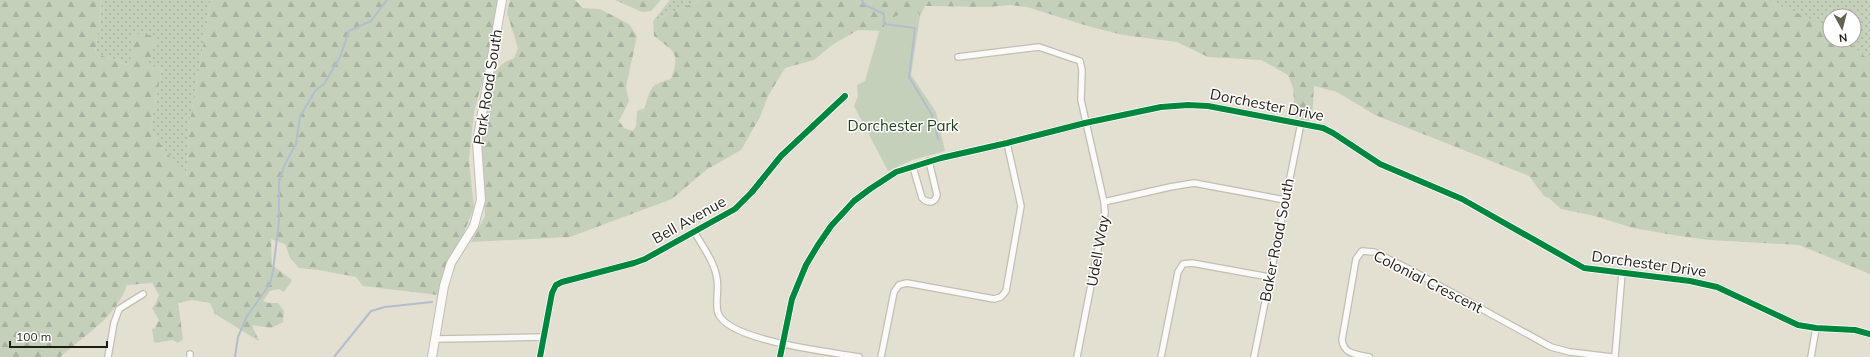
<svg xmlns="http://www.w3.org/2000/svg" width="1870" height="357" viewBox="0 0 1870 357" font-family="Mulish,sans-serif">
<defs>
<pattern id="grass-dots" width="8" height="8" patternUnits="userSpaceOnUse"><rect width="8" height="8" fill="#c5d0bb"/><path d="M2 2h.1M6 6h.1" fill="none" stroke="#a9b2a0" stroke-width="1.8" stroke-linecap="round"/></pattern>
<pattern id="forest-firs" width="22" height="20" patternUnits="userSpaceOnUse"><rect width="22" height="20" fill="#c5d0bb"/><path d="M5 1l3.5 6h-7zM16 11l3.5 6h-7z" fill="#a9b2a0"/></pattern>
</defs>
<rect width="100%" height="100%" fill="#e3e0d1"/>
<g fill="url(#grass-dots)">
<path d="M102,0H211L190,121L186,179L150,130L162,68L148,66H130L95,53Z"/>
<path d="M670,0H700L653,21Z"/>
<path d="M1766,0H1870V61L1846,40H1854V16H1830V28Z"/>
</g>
<g fill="url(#forest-firs)">
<path d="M0,0H102L95,53L130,66L132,33L158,36L148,65L162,68L150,130L186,178L190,121L211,0H498L483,79L474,112L469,160L474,208L438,295L363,286L356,277L319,270L299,268L290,258L285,244L271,239L272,265L292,280L284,292L279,289L270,291L263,301L269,303H278L284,311L283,322L271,328L252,325L259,341L215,314L210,303L192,300L178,303L183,339L178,343L173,340L154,343L152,329L155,328L159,320L152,308L156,303L159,295L152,283L127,285C117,316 84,336 60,357H0Z"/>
<path d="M510,0H575L583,8L600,9L629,24L637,36L626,87L629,101L619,121L624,128L633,131L636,126L637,111L645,108C650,89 650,84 671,79C681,52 674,52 654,36L653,21L700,0H1766L1827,26L1830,28V40H1846L1870,61V274L1799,245L1709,240L1673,235L1633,228L1595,216L1561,209L1549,198L1544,196L1529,176L1375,115L1337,92L1314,86L1312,120L1304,122L1295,116L1293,88L1288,75L1261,60L1208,57L1177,42L1123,35L1091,27L1027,7L1010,5L988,7L925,6L920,16L883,31L858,30L832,45L814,60L785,68L768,96L760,117L741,150L706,170L672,199L570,237L471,242L485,216L484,176L480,147L494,72L505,62L514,58L518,48L507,13Z"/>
<path d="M615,0H661L651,11L642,12Z"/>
</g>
<path fill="#c5d0bb" d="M915,7L920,16L911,75L936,112L945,151L912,160L888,171L854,106L858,96L857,85L865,81L879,32L890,19Z"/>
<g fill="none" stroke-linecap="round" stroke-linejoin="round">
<g stroke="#b3becd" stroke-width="2">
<path d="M862,0L863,4L884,14V24L915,28L909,77L920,95"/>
<path d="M921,97L932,115L938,139"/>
<path d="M235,357L238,337L247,316L270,284L273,271L279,221V181L285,164L296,144L300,117L315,91L324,84L340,57L349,31L371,21L387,0"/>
<path d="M334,357L371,311L385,307L432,302"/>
</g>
<defs>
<g id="street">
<path d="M958,57L1039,47L1080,61L1082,70L1081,100L1104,202L1105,213L1077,357"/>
<path d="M913,167L922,198C928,204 935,203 937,195L929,161"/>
<path d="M1104,202L1170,187L1194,183L1285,200"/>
<path d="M695,233C703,247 715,263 717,279C719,290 715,303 718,313C728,341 831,352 859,357"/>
<path d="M436,339L544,337"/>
<path d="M190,354V357"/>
<path d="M108,357L114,323L119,309L143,294"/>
<path d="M540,357L552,293L556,285L562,282L634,263L645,259L735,209L752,192L781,156L845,96"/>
<path d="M780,357L792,299L806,265L818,245L831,226L854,201L870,189L896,172L941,158L1007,143L1085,123L1161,107L1188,105L1208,106L1323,128L1333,133L1380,164L1462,199L1584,268L1690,281L1717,287L1798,325L1816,328L1855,330L1870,334"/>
<path d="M881,357L894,292L899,285L907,283L994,299L1001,297L1006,291L1021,206L1007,143"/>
<path d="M1161,357L1178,272L1183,264L1192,263L1269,277"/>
<path d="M1254,357L1301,123"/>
<path d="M1369,357C1357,354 1344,355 1342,340L1356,259L1362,251L1374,252L1409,269L1551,347L1570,352L1612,357"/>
<path d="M1615,357L1622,273"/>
<path d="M1811,357L1816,328"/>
</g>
<path id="secondary" d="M432,357L444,286L451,263L474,226L481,200L477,142L502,0"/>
</defs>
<use href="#street" stroke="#c1beb3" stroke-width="8"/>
<use href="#secondary" stroke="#c1beb3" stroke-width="10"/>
<use href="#street" stroke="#fbfaf8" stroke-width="5.5"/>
<use href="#secondary" stroke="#fbfaf8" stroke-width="8"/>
<defs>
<g id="cycleway">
<path d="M540,357L552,293L556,285L562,282L634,263L645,259L735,209L752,192L781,156L845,96"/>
<path d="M780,357L792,299L806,265L818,245L831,226L854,201L870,189L896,172L941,158L1007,143L1085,123L1161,107L1188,105L1208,106L1323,128L1333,133L1380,164L1462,199L1584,268L1690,281L1717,287L1798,325L1816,328L1855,330L1870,334"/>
</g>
</defs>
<use href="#cycleway" stroke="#fff" stroke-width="8"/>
<use href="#cycleway" stroke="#00873e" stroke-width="6"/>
</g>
<g text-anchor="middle" stroke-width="3" stroke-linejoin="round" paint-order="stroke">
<g font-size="15" fill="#201e14" stroke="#fff">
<text transform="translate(488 87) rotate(-81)" y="5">Park Road South</text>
<text transform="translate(1267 105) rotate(11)" y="5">Dorchester Drive</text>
<text transform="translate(689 220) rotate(-29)" y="5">Bell Avenue</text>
<text transform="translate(1277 240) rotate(-79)" y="5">Baker Road South</text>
<text transform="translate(1098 251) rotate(-80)" y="5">Udell Way</text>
<text transform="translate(1649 264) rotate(8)" y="5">Dorchester Drive</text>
<text transform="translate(1428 282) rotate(27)" y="5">Colonial Crescent</text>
</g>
<g font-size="15" fill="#20401a" stroke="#fff">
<text x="903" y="131">Dorchester Park</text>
</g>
</g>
<g transform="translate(1842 28) rotate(173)"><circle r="19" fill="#ffffff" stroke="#a6a5a1"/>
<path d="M0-3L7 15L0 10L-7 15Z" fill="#646256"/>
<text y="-6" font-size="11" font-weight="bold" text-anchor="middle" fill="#201e14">N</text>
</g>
<path d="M10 341v6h97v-6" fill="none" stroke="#201e14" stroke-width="2"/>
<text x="16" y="341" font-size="12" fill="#201e14" stroke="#ffffff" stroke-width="3" paint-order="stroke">100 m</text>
</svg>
